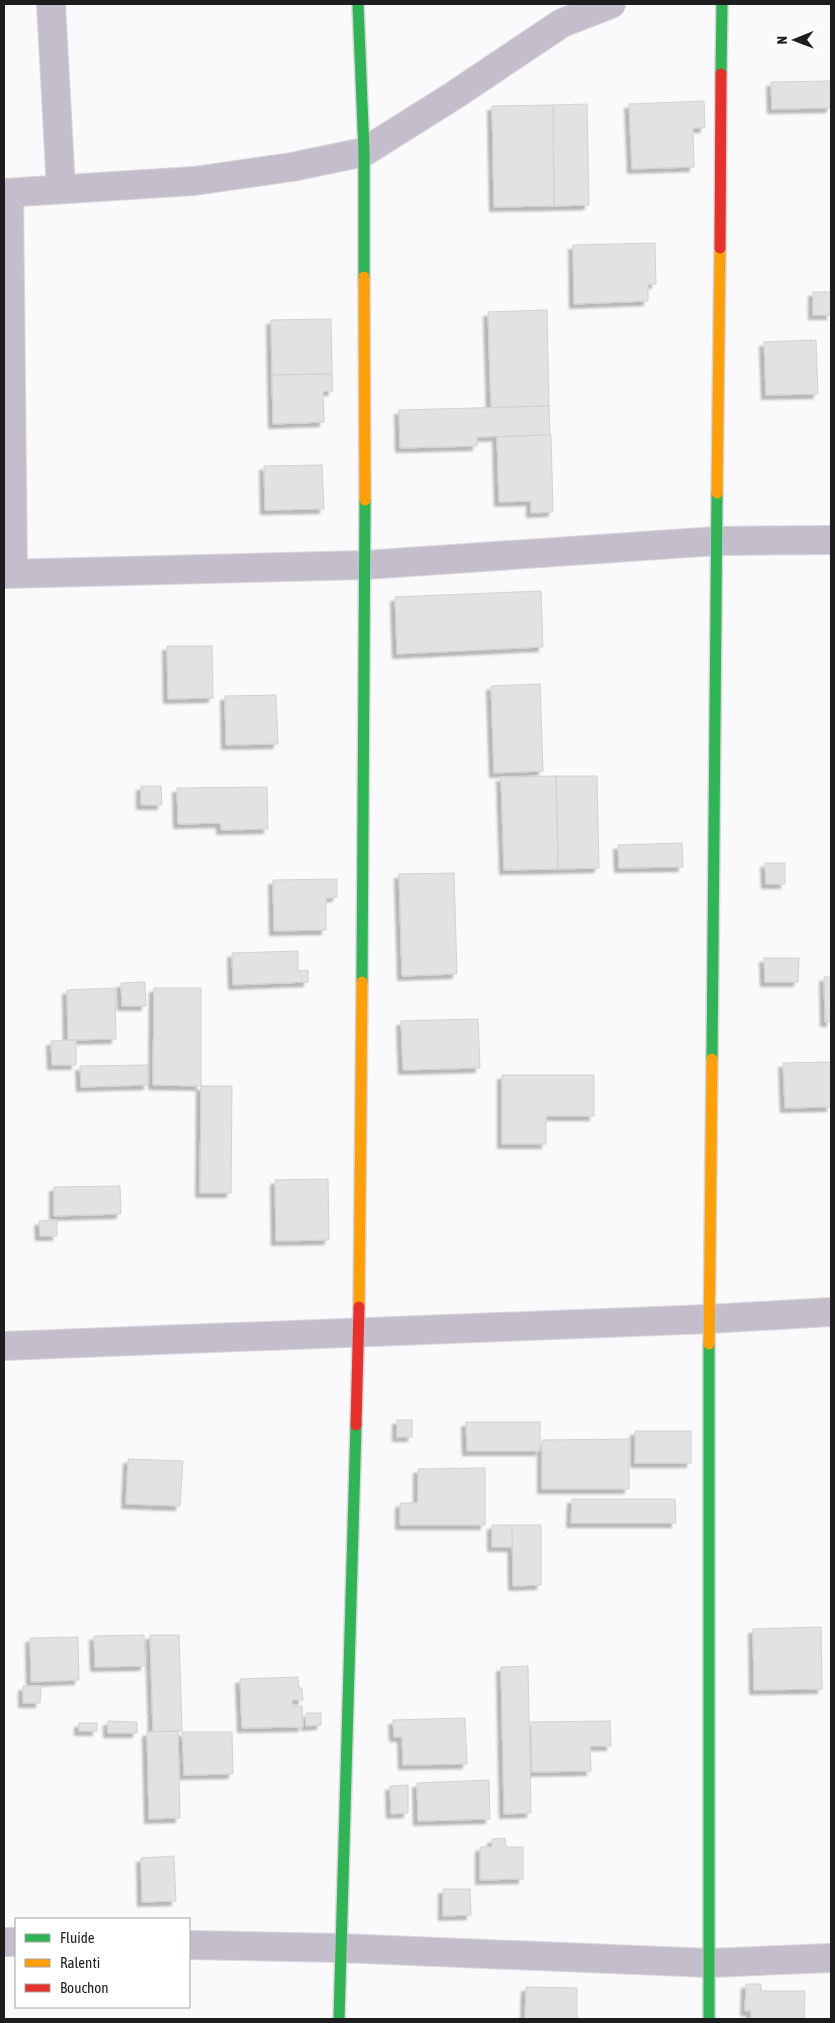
<svg xmlns="http://www.w3.org/2000/svg" width="835" height="2023" viewBox="0 0 835 2023" font-family="'Asap Condensed',sans-serif">
<defs>
<filter id="shadow"><feDropShadow dx="-4.5" dy="4.5" stdDeviation="1" flood-color="#0004"/></filter>
</defs>
<rect width="100%" height="100%" fill="#faf9fc"/>
<g fill="#e2e1e3" stroke="#d1d0d2" filter="url(#shadow)">
<path d="M831,81V108L772,109L771,82Z"/>
<path d="M704,101L705,128H693L694,167L632,169L629,104Z"/>
<path d="M587,104L589,205L554,206L553,105Z"/>
<path d="M553,105L554,206L494,207L492,106Z"/>
<path d="M655,243L656,284H648V301L574,304L573,245Z"/>
<rect x="813" y="292" width="18" height="23"/>
<path d="M547,310L549,406L491,408L488,312Z"/>
<path d="M331,319L332,374L272,375L271,320Z"/>
<path d="M816,340L818,394L766,395L764,342Z"/>
<path d="M332,374L333,391H323L324,422L273,424L272,375Z"/>
<path d="M549,406L550,435L477,437V446L400,448L399,410Z"/>
<path d="M551,435L553,512L531,513V501L499,502L497,437Z"/>
<path d="M322,465L324,509L265,510L264,466Z"/>
<path d="M541,591L543,647L397,654L395,597Z"/>
<path d="M167,646H212L213,698L168,699Z"/>
<path d="M540,684L543,771L494,773L491,686Z"/>
<path d="M276,695L278,744L226,745L225,696Z"/>
<path d="M556,776H597L599,868L558,869Z"/>
<path d="M556,776L558,869L504,870L501,777Z"/>
<path d="M141,786H161L162,805H141Z"/>
<path d="M267,787L268,829L221,830V823L178,824L177,788Z"/>
<path d="M682,843L683,867L619,868L618,845Z"/>
<path d="M765,863H785V884H766Z"/>
<path d="M454,873L457,974L402,976L399,874Z"/>
<path d="M337,879V897L326,898V930L274,931L273,880Z"/>
<path d="M298,951V971L308,970V982L233,985L232,953Z"/>
<path d="M764,958H799L798,982H765Z"/>
<path d="M824,977H831V1022H825Z"/>
<path d="M145,982L146,1006H122L121,983Z"/>
<path d="M115,988L116,1039L68,1040L67,990Z"/>
<path d="M154,988H201V1086L153,1085Z"/>
<path d="M478,1019L480,1068L403,1070L401,1021Z"/>
<path d="M76,1040V1065H52L51,1041Z"/>
<path d="M831,1062V1107L785,1108L783,1063Z"/>
<path d="M147,1065L148,1085L81,1087L80,1066Z"/>
<path d="M502,1075H594V1116H546V1144H502Z"/>
<path d="M201,1086H232L231,1193H200Z"/>
<path d="M328,1179L329,1240L276,1241L275,1180Z"/>
<path d="M120,1186L121,1214L54,1216V1187Z"/>
<path d="M57,1220V1236H40L39,1221Z"/>
<rect x="397" y="1420" width="15" height="17"/>
<path d="M466,1422H540V1451H467Z"/>
<rect x="635" y="1431" width="56" height="32"/>
<path d="M629,1439V1489H542V1440Z"/>
<path d="M128,1459L183,1461L180,1506L126,1504Z"/>
<path d="M485,1468V1525H400V1503H418V1469Z"/>
<path d="M572,1499H675L676,1523H571Z"/>
<path d="M492,1525H512L513,1547H492Z"/>
<path d="M512,1525H541V1585L513,1586Z"/>
<path d="M821,1627L822,1689L754,1690L753,1629Z"/>
<path d="M144,1635L145,1666L95,1667L94,1636Z"/>
<path d="M150,1635H179L182,1731L153,1732Z"/>
<path d="M78,1637L79,1680L31,1682L30,1638Z"/>
<path d="M528,1666L531,1813L504,1814L501,1667Z"/>
<path d="M298,1677L299,1688H302L303,1700H292V1707L302,1706L303,1727L242,1728L240,1679Z"/>
<path d="M23,1686H41L40,1703H23Z"/>
<path d="M306,1713H321V1725L306,1726Z"/>
<path d="M465,1718L467,1764L403,1765L402,1737H394L393,1720Z"/>
<path d="M108,1721L137,1722V1733H108Z"/>
<path d="M610,1721L611,1746H590L591,1771L532,1772L531,1722Z"/>
<rect x="79" y="1723" width="18" height="8"/>
<path d="M178,1731L180,1818L149,1819L147,1732Z"/>
<path d="M182,1732H232L233,1774L184,1775Z"/>
<path d="M489,1780L490,1819L418,1821L417,1783Z"/>
<path d="M408,1785V1813L391,1814L390,1786Z"/>
<path d="M505,1838L506,1847H523V1879L480,1880V1847H492V1839Z"/>
<path d="M174,1856L176,1901L142,1902L141,1858Z"/>
<path d="M443,1889H470L471,1915L443,1916Z"/>
<path d="M746,1984H761V1991H805L804,2019H751V2011H745Z"/>
<path d="M526,1987L577,1988V2019H525Z"/>
</g>
<g fill="none" stroke-linecap="round" stroke-linejoin="round">
<defs>
<g id="street">
<path d="M51,4L61,189"/>
<path d="M4,193L194,181L292,167L364,152L453,96L562,23L611,4"/>
<path d="M9,193L13,573"/>
<path d="M4,574L365,565L717,541L831,540"/>
<path d="M4,1346L709,1319L831,1312"/>
<path d="M4,1942H16"/>
<path d="M189,1945L340,1948L710,1963L831,1958"/>
</g>
<g id="fast">
<path d="M358,4L364,152V277"/>
<path d="M721,74L722,4"/>
<path d="M362,982L365,500"/>
<path d="M712,1059L717,493"/>
<path d="M709,1344V2019"/>
<path d="M339,2019L356,1425"/>
</g>
<g id="slow">
<path d="M364,277L365,500"/>
<path d="M717,493L720,248"/>
<path d="M359,1307L362,982"/>
<path d="M709,1344L712,1059"/>
</g>
<g id="jam">
<path d="M720,248L721,74"/>
<path d="M356,1425L359,1307"/>
</g>
</defs>
<use href="#street" stroke="#d7d6d8" stroke-width="30"/>
<use href="#fast" stroke="#d7d6d8" stroke-width="14"/>
<use href="#slow" stroke="#d7d6d8" stroke-width="14"/>
<use href="#jam" stroke="#d7d6d8" stroke-width="14"/>
<use href="#street" stroke="#c4bdcc" stroke-width="28"/>
<use href="#fast" stroke="#30b455" stroke-width="11"/>
<use href="#slow" stroke="#ff9f0a" stroke-width="11"/>
<use href="#jam" stroke="#e5322d" stroke-width="11"/>
</g>
<rect width="835" height="2023" fill="none" stroke="#1d1c1e" stroke-width="10"/>
<rect x="15" y="1918" width="175" height="90" fill="#ffffff" stroke="#a5a4a5"/>
<rect x="25" y="1934" width="25" height="8" fill="#30b455" stroke="#a5a4a5"/>
<text x="60" y="1943" font-size="15" fill="#1d1c1e">Fluide</text>
<rect x="25" y="1959" width="25" height="8" fill="#ff9f0a" stroke="#a5a4a5"/>
<text x="60" y="1968" font-size="15" fill="#1d1c1e">Ralenti</text>
<rect x="25" y="1984" width="25" height="8" fill="#e5322d" stroke="#a5a4a5"/>
<text x="60" y="1993" font-size="15" fill="#1d1c1e">Bouchon</text>
<g transform="translate(795 40) rotate(269)" stroke="#ffffff" stroke-width="4" paint-order="stroke">
<path d="M0-4L9 19L0 12L-9 19Z" fill="#1d1c1e"/>
<text y="-8" font-size="14" font-weight="bold" text-anchor="middle" fill="#1d1c1e">N</text>
</g>
</svg>
